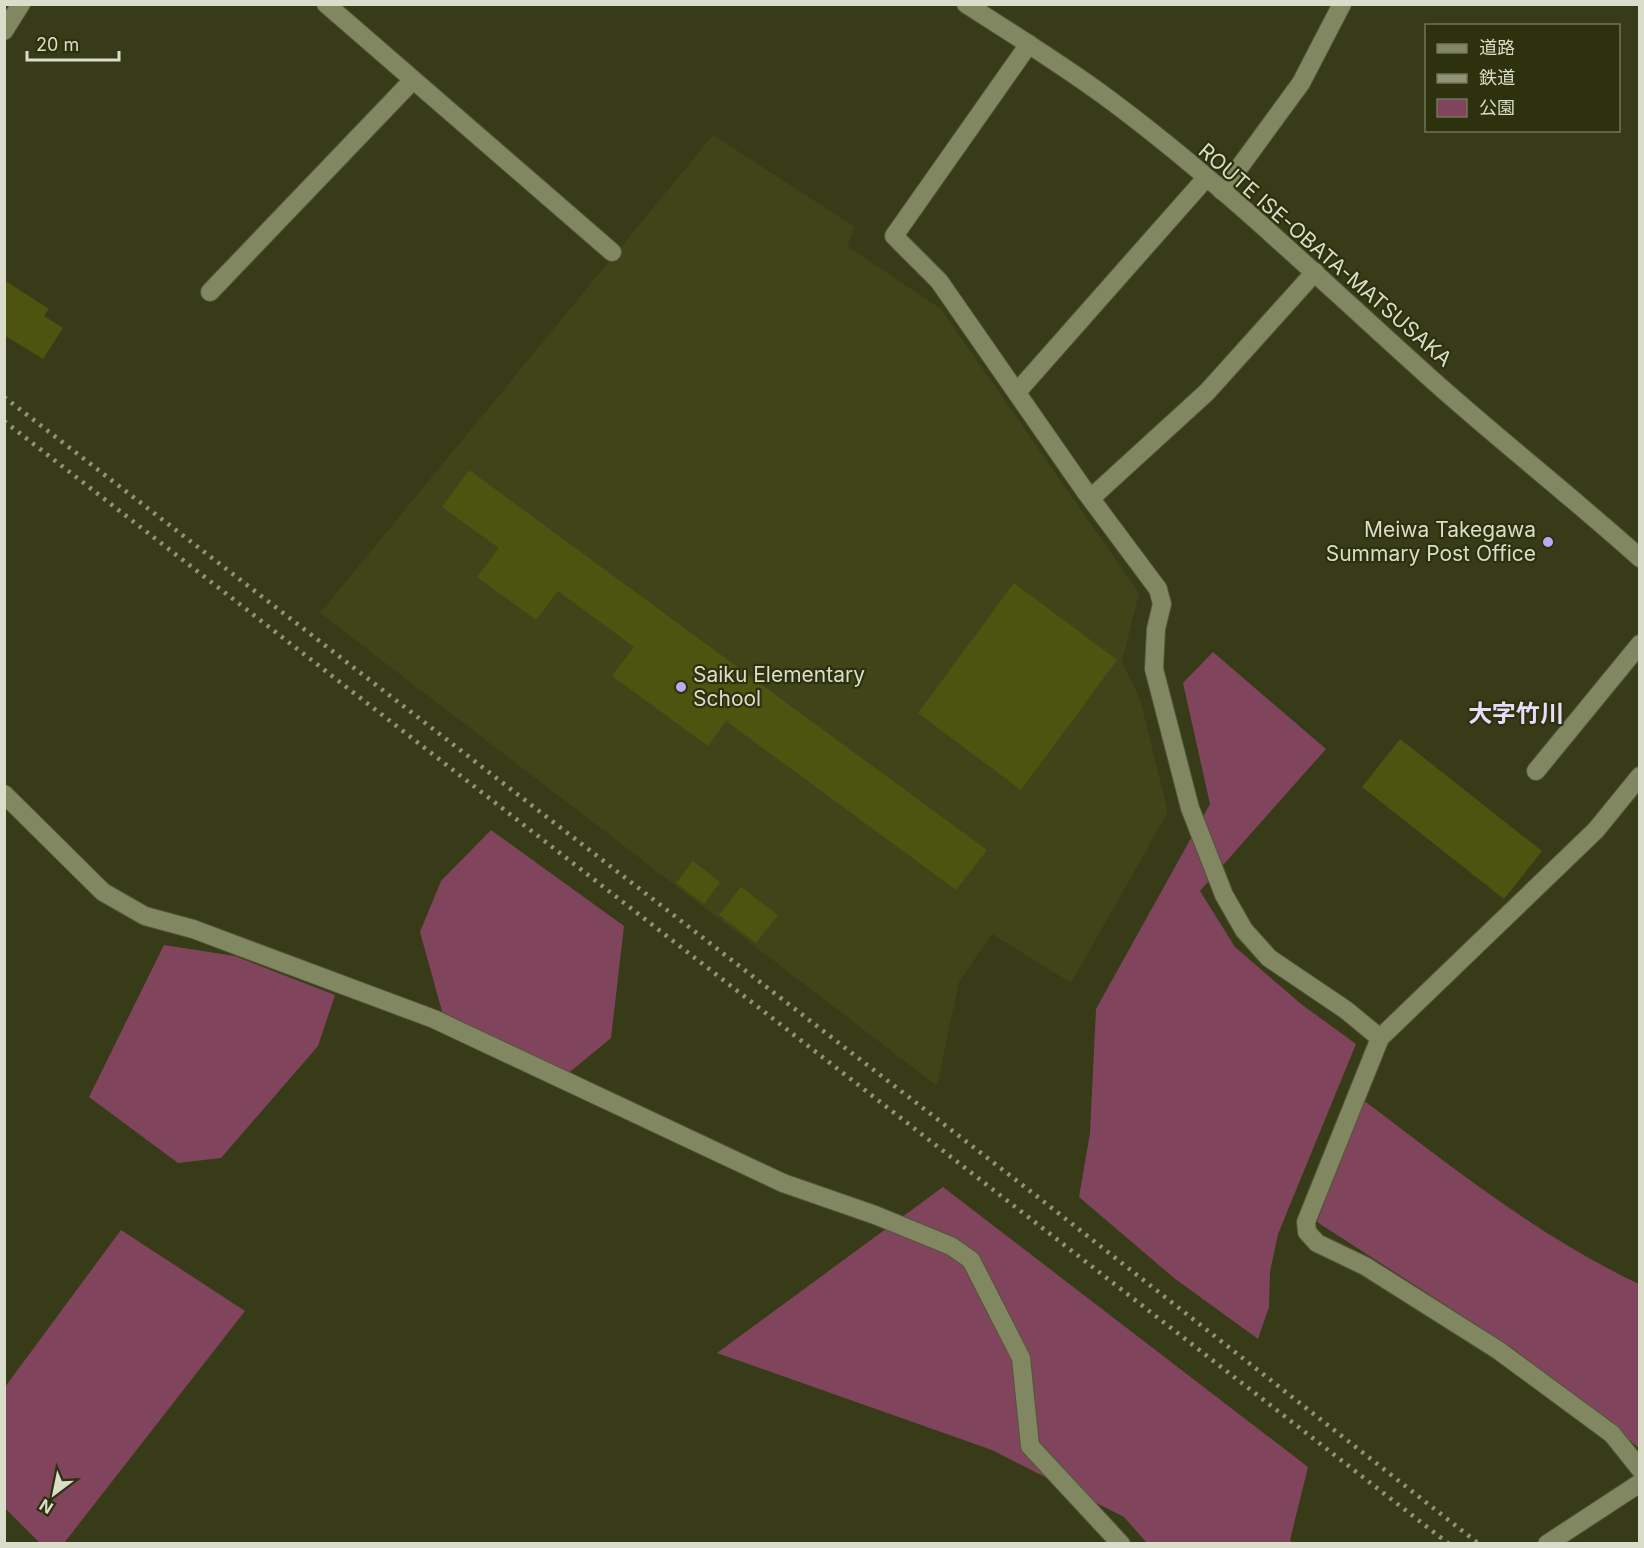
<svg xmlns="http://www.w3.org/2000/svg" width="1644" height="1548" viewBox="0 0 1644 1548" font-family="Inter,'Noto Sans JP',sans-serif">
<rect width="100%" height="100%" fill="#373b18"/>
<path fill="#3f4419" d="M713,135L855,227L847,246L941,309L1139,593L1122,662L1140,699L1168,812L1071,983L992,934L959,982L937,1086L320,613Z"/>
<g fill="#80455d">
<path d="M1213,652L1326,749L1200,891L1235,947L1301,1004L1356,1044L1278,1234L1270,1272L1269,1307L1258,1339L1174,1278L1079,1197L1090,1133L1096,1009L1210,804L1183,683Z"/>
<path d="M491,830L624,926L611,1038L565,1076L443,1015L420,932L441,881Z"/>
<path d="M164,945L235,956L335,995L318,1046L221,1158L178,1163L89,1097Z"/>
<path d="M1363,1100C1451,1166 1539,1237 1639,1284V1448L1515,1350L1317,1222Z"/>
<path d="M943,1187L1308,1467L1290,1540L1292,1543H1147L1124,1517L992,1450L717,1353Z"/>
<path d="M121,1230L245,1311L64,1543H40L5,1508V1387Z"/>
</g>
<g fill="#4d5410">
<path d="M4,280L49,309L44,316L63,328L43,359L4,335Z"/>
<path d="M469,470L987,850L956,890L726,721L708,746L612,676L634,647L558,591L536,620L477,577L499,548L442,507Z"/>
<path d="M1014,583L1117,660L1021,790L918,713Z"/>
<path d="M1400,739L1542,851L1504,899L1362,787Z"/>
<path d="M693,861L720,882L704,904L676,883Z"/>
<path d="M741,887L778,915L756,943L719,915Z"/>
</g>
<g fill="none" stroke-linecap="round" stroke-linejoin="round">
<defs>
<g id="lane">
<path d="M326,4L612,252"/>
<path d="M1222,191L1301,83L1342,4"/>
<path d="M1017,392L1206,178"/>
<path d="M1091,498L1207,392L1315,272"/>
<path d="M4,794L103,892L145,916L193,929L434,1019L783,1183L875,1215L951,1246L971,1260L1021,1358L1030,1446L1121,1544"/>
<path d="M1380,1038L1596,830L1640,776"/>
</g>
<g id="street">
<path d="M4,31L21,4"/>
<path d="M1029,44L894,236L939,281L1085,491L1158,589L1162,604L1156,629L1154,669L1190,808L1224,895L1244,930L1269,958L1346,1010L1380,1038L1306,1222L1307,1232L1317,1243L1365,1266L1498,1350L1612,1434L1640,1469"/>
<path d="M210,292L413,80"/>
<path d="M1536,771L1640,644"/>
</g>
<g id="secondary">
<path d="M966,4C1013,34 1061,64 1106,97C1221,182 1323,282 1429,377C1498,439 1571,496 1640,558"/>
<path d="M1547,1544L1640,1483"/>
</g>
</defs>
<use href="#lane" stroke="#535638" stroke-width="20"/>
<use href="#street" stroke="#535638" stroke-width="20"/>
<use href="#secondary" stroke="#535638" stroke-width="20"/>
<use href="#lane" stroke="#818761" stroke-width="18"/>
<use href="#street" stroke="#818761" stroke-width="18"/>
<use href="#secondary" stroke="#818761" stroke-width="18"/>
<g stroke="#8f9378" stroke-width="4.5" stroke-dasharray="3 6" stroke-linecap="butt">
<path d="M4,397L1034,1194L1479,1544"/>
<path d="M4,421L1449,1544"/>
</g>
</g>
<g fill="#bda9f5" stroke="#2d310d" stroke-width="2">
<circle cx="1548" cy="542" r="6"/>
<circle cx="681" cy="687" r="6"/>
</g>
<g text-anchor="middle" stroke-width="4.5" stroke-linejoin="round" paint-order="stroke">
<g font-size="21" fill="#d9ddc9" stroke="#2d310d">
<text transform="translate(1325 255) rotate(41)" y="7">ROUTE ISE-OBATA-MATSUSAKA</text>
</g>
<g font-size="21" fill="#d9ddc9" stroke="#2d310d" text-anchor="end">
<text x="1536" y="537">Meiwa Takegawa<tspan x="1536" dy="24">Summary Post Office</tspan></text>
<text x="693" y="682" text-anchor="start">Saiku Elementary<tspan x="693" dy="24">School</tspan></text>
</g>
<g font-size="24" font-weight="bold" fill="#e4defb" stroke="#2d310d">
<text x="1516" y="722">大字竹川</text>
</g>
</g>
<rect width="1644" height="1548" fill="none" stroke="#d9ddc9" stroke-width="12"/>
<rect x="1425" y="24" width="195" height="108" fill="#2d310d" stroke="#727658" stroke-width="1.5"/>
<rect x="1437" y="44" width="30" height="9" fill="#818761" stroke="#727658" stroke-width="1.5"/>
<text x="1479" y="54" font-size="18" fill="#d9ddc9">道路</text>
<rect x="1437" y="74" width="30" height="9" fill="#8f9378" stroke="#727658" stroke-width="1.5"/>
<text x="1479" y="84" font-size="18" fill="#d9ddc9">鉄道</text>
<rect x="1437" y="99" width="30" height="18" fill="#80455d" stroke="#727658" stroke-width="1.5"/>
<text x="1479" y="114" font-size="18" fill="#d9ddc9">公園</text>
<g transform="translate(54 1494) rotate(212)" stroke="#2d310d" stroke-width="4.5" paint-order="stroke">
<path d="M0-4.5L10 22L0 15L-10 22Z" fill="#d9ddc9"/>
<text y="-9" font-size="16" font-weight="bold" text-anchor="middle" fill="#d9ddc9">N</text>
</g>
<path d="M27 51v9h92v-9" fill="none" stroke="#d9ddc9" stroke-width="3"/>
<text x="36" y="51" font-size="18" fill="#d9ddc9" stroke="#2d310d" stroke-width="4.5" paint-order="stroke">20 m</text>
</svg>
